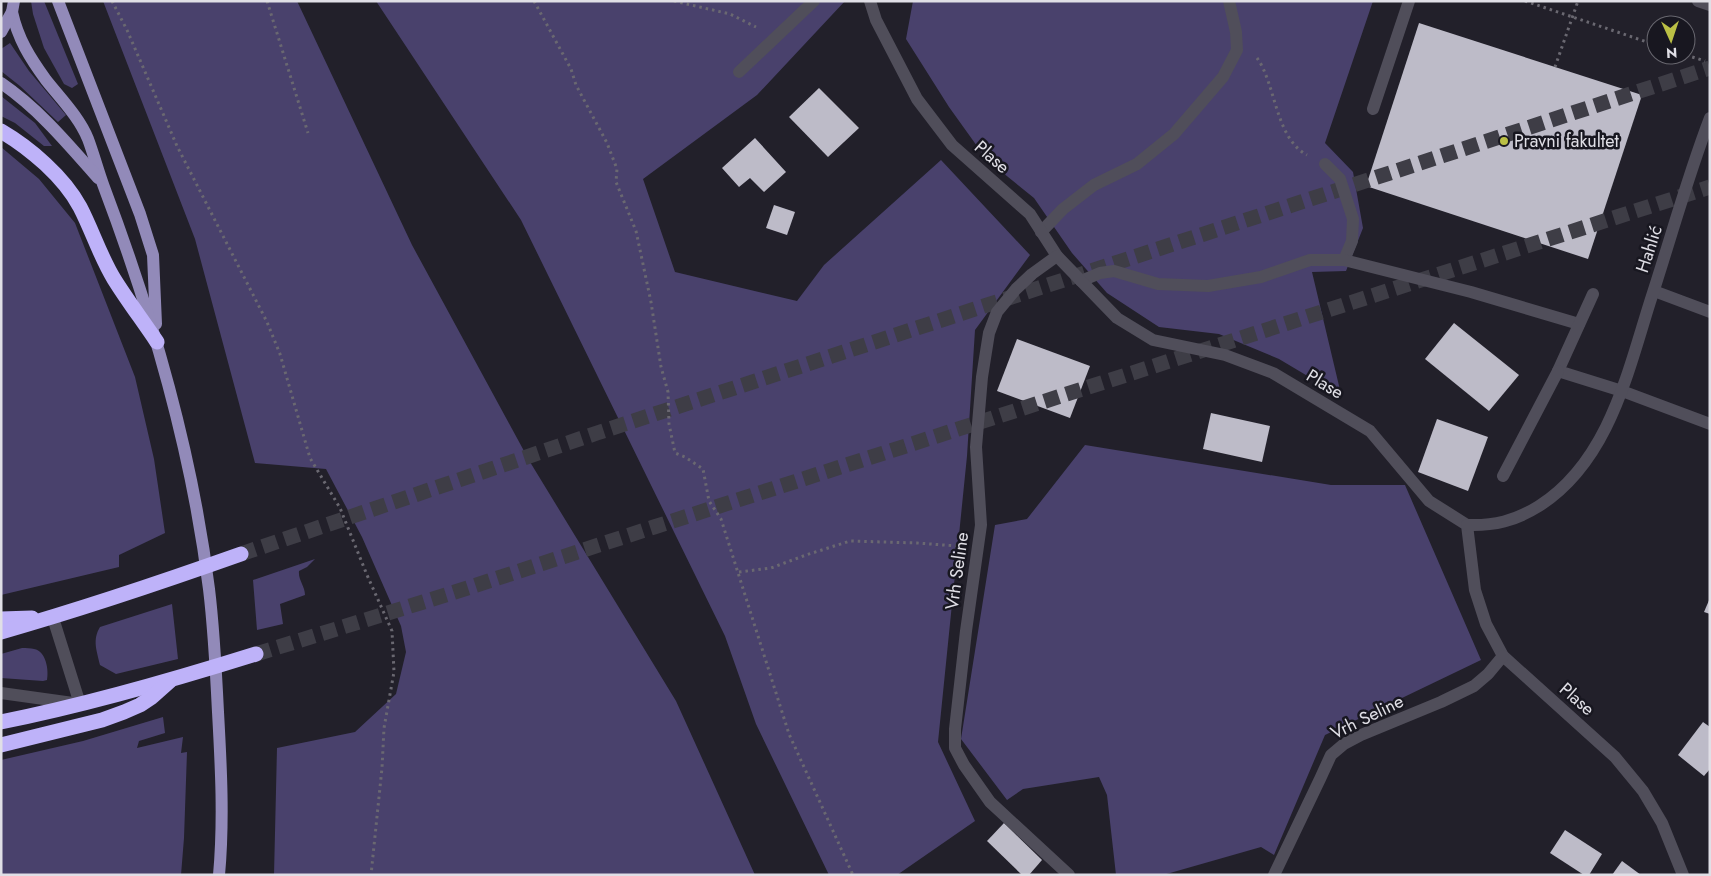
<svg xmlns="http://www.w3.org/2000/svg" width="1711" height="876" viewBox="0 0 1711 876" font-family="Jost,sans-serif">
<rect width="100%" height="100%" fill="#22202a"/>
<g fill="#49416c">
<path d="M31,1H44L78,84L72,88L64,84L44,48L33,14Z"/>
<path d="M103,1H297L412,245L530,462L676,701L755,875H274L277,748L355,732L396,694L406,652L401,626L362,537L326,469L255,463L195,239Z"/>
<path d="M376,1H845L757,95L643,179L675,272L797,301L824,265L941,160L1030,255L975,330L967,456L938,742L975,821L897,875H829L756,724L725,636L521,220Z"/>
<path d="M913,1H1373L1325,143L1353,172L1363,228L1346,271L1312,272L1340,390L1333,394L1326,387L1279,359L1219,334L1159,327L1107,293L1072,253L1034,198L987,160L949,107L906,39Z"/>
<path d="M10,43L29,71L66,115L58,122L20,86L1,71V49Z"/>
<path d="M1,96L35,123L52,146H44L15,123L1,116Z"/>
<path d="M1,147L39,179L75,223L135,377L154,459L165,533L119,555V567L1,595Z"/>
<path d="M1085,445L1331,485H1405L1481,660L1325,735L1274,855L1261,847L1163,875H1116L1107,795L1099,777L1023,789L1007,800L961,739L995,525L1027,519Z"/>
<path d="M315,559L307,567L299,571C298,580 305,586 305,595L280,604L283,624L257,630L253,580Z"/>
<path d="M172,604L178,659L116,674L100,665C97,651 92,640 100,627Z"/>
<path d="M22,648C26,648 31,648 34,649C46,651 49,670 47,680L43,681L1,678V654Z"/>
<path d="M163,717L165,733L139,741L137,748L183,737L181,753L187,752L184,838L181,875H1V760L83,741Z"/>
</g>
<g fill="#bdbbc8">
<path d="M1419,23L1642,95L1588,259L1366,186Z"/>
<path d="M819,88L859,128L828,157L789,117Z"/>
<path d="M755,138L786,172L764,192L750,178L739,187L722,168Z"/>
<path d="M774,205L795,212L787,235L766,228Z"/>
<path d="M1454,323L1519,375L1489,411L1425,359Z"/>
<path d="M1017,339L1090,366L1070,418L997,391Z"/>
<path d="M1211,413L1270,426L1262,462L1203,449Z"/>
<path d="M1437,419L1488,437L1468,491L1418,472Z"/>
<path d="M1710,598V614L1704,612Z"/>
<path d="M1703,722L1710,727V769L1704,776L1678,755Z"/>
<path d="M1004,823L1042,860L1029,875H1022L987,841Z"/>
<path d="M1565,830L1602,854L1589,875H1584L1550,853Z"/>
<path d="M1622,861L1641,875H1612Z"/>
</g>
<g fill="none" stroke-linecap="round" stroke-linejoin="round">
<g stroke="#3e3d46" stroke-width="15" stroke-dasharray="15 8" stroke-linecap="butt">
<path d="M241,554L597,433L1710,68"/>
<path d="M256,654L449,594L654,527L1710,187"/>
</g>
<g stroke="#6a6871" stroke-width="3" stroke-dasharray="2.5 4" stroke-linecap="butt">
<path d="M112,1L127,30L177,146L267,322L280,354L310,458L340,508L367,575L392,631L394,672L384,728L382,768L371,875"/>
<path d="M267,1L308,133"/>
<path d="M534,1L571,69L576,85L607,143L617,169L616,182L636,231L651,302L661,367L668,392L669,424L675,453L685,457L703,469L709,501L721,519L789,734L853,875"/>
<path d="M674,1L730,14L756,27"/>
<path d="M1525,1L1656,45"/>
<path d="M1686,55L1705,61"/>
<path d="M1257,58C1276,84 1275,138 1307,155"/>
<path d="M1555,67L1578,1"/>
<path d="M739,572L771,568L806,555L850,541L917,543L957,546"/>
</g>
<g stroke="#504e5a" stroke-width="12">
<path d="M1698,1L1710,5"/>
<path d="M739,72L814,1"/>
<path d="M1373,109L1409,1"/>
<path d="M1325,164L1340,179L1353,219L1352,241L1344,260"/>
<path d="M1041,232L1063,209L1094,185L1137,164L1174,134L1223,77L1237,50L1236,32L1229,1"/>
<path d="M1081,281L1100,273L1114,271L1158,284L1208,286L1261,277L1310,260H1344L1471,292L1579,324"/>
<path d="M1654,291L1710,312"/>
<path d="M1593,294L1558,371L1622,391L1710,424"/>
<path d="M1503,476L1558,371"/>
<path d="M1,693L80,704L53,618"/>
</g>
<g stroke="#504e5a" stroke-width="12">
<path d="M870,1L876,20L917,99L952,145L1030,214L1057,256L1117,318L1153,340L1225,355L1273,373L1370,431L1429,501L1467,525L1475,590L1486,624L1503,656L1615,757L1643,791L1662,823L1683,875"/>
<path d="M1057,256L1032,274L1016,289L997,312L989,333L982,377L976,447L981,525L966,631L955,729V748L964,765L990,802L1069,875"/>
<path d="M1467,525C1494,526 1515,521 1539,506C1608,462 1627,375 1650,302C1670,241 1687,178 1710,118"/>
<path d="M1274,875L1320,779L1331,755L1344,744L1361,735L1441,702L1474,686L1488,674L1503,656"/>
</g>
<g stroke="#928ab9" stroke-width="12">
<path d="M58,1L140,214L153,255L156,324"/>
<path d="M12,12C18,39 30,58 46,80C61,99 79,117 88,139C94,155 98,171 104,187C153,317 192,451 209,589C214,630 216,671 218,712C221,766 224,821 219,875"/>
<path d="M1,32L12,12L14,1"/>
<path d="M1,83C39,109 68,144 98,178"/>
</g>
<g stroke="#beb2f9" stroke-width="15">
<path d="M1,131C30,148 64,177 80,207C92,230 100,256 114,279C127,300 143,321 157,342"/>
<path d="M1,619L32,618"/>
<path d="M1,632C82,609 162,582 241,554"/>
<path d="M1,722C87,705 173,680 256,654"/>
<path d="M1,745L102,720L124,712L140,705L152,697L170,681"/>
</g>
</g>
<circle fill="#bbc045" stroke="#181720" stroke-width="2" cx="1504" cy="141" r="5"/>
<g text-anchor="middle" stroke-width="5" stroke-linejoin="round" paint-order="stroke">
<g font-size="18" fill="#e0dfe6" stroke="#181720" text-anchor="start">
<text x="1514" y="147">Pravni fakultet</text>
</g>
<g font-size="18" fill="#e0dfe6" stroke="#181720">
<text transform="translate(992 157) rotate(41)" y="6">Plase</text>
<text transform="translate(1649 249) rotate(-72)" y="6">Hahlić</text>
<text transform="translate(1325 384) rotate(31)" y="6">Plase</text>
<text transform="translate(957 571) rotate(-82)" y="6">Vrh Seline</text>
<text transform="translate(1577 699) rotate(41)" y="6">Plase</text>
<text transform="translate(1367 717) rotate(-26)" y="6">Vrh Seline</text>
</g>
</g>
<rect width="1711" height="876" fill="none" stroke="#e0dfe6" stroke-width="5"/>
<g transform="translate(1671 40) rotate(177)"><circle r="24" fill="#181720" stroke="#68676f"/>
<path d="M0-4L9 19L0 12L-9 19Z" fill="#bbc045"/>
<text y="-8" font-size="14" font-weight="bold" text-anchor="middle" fill="#e0dfe6">N</text>
</g>
</svg>
